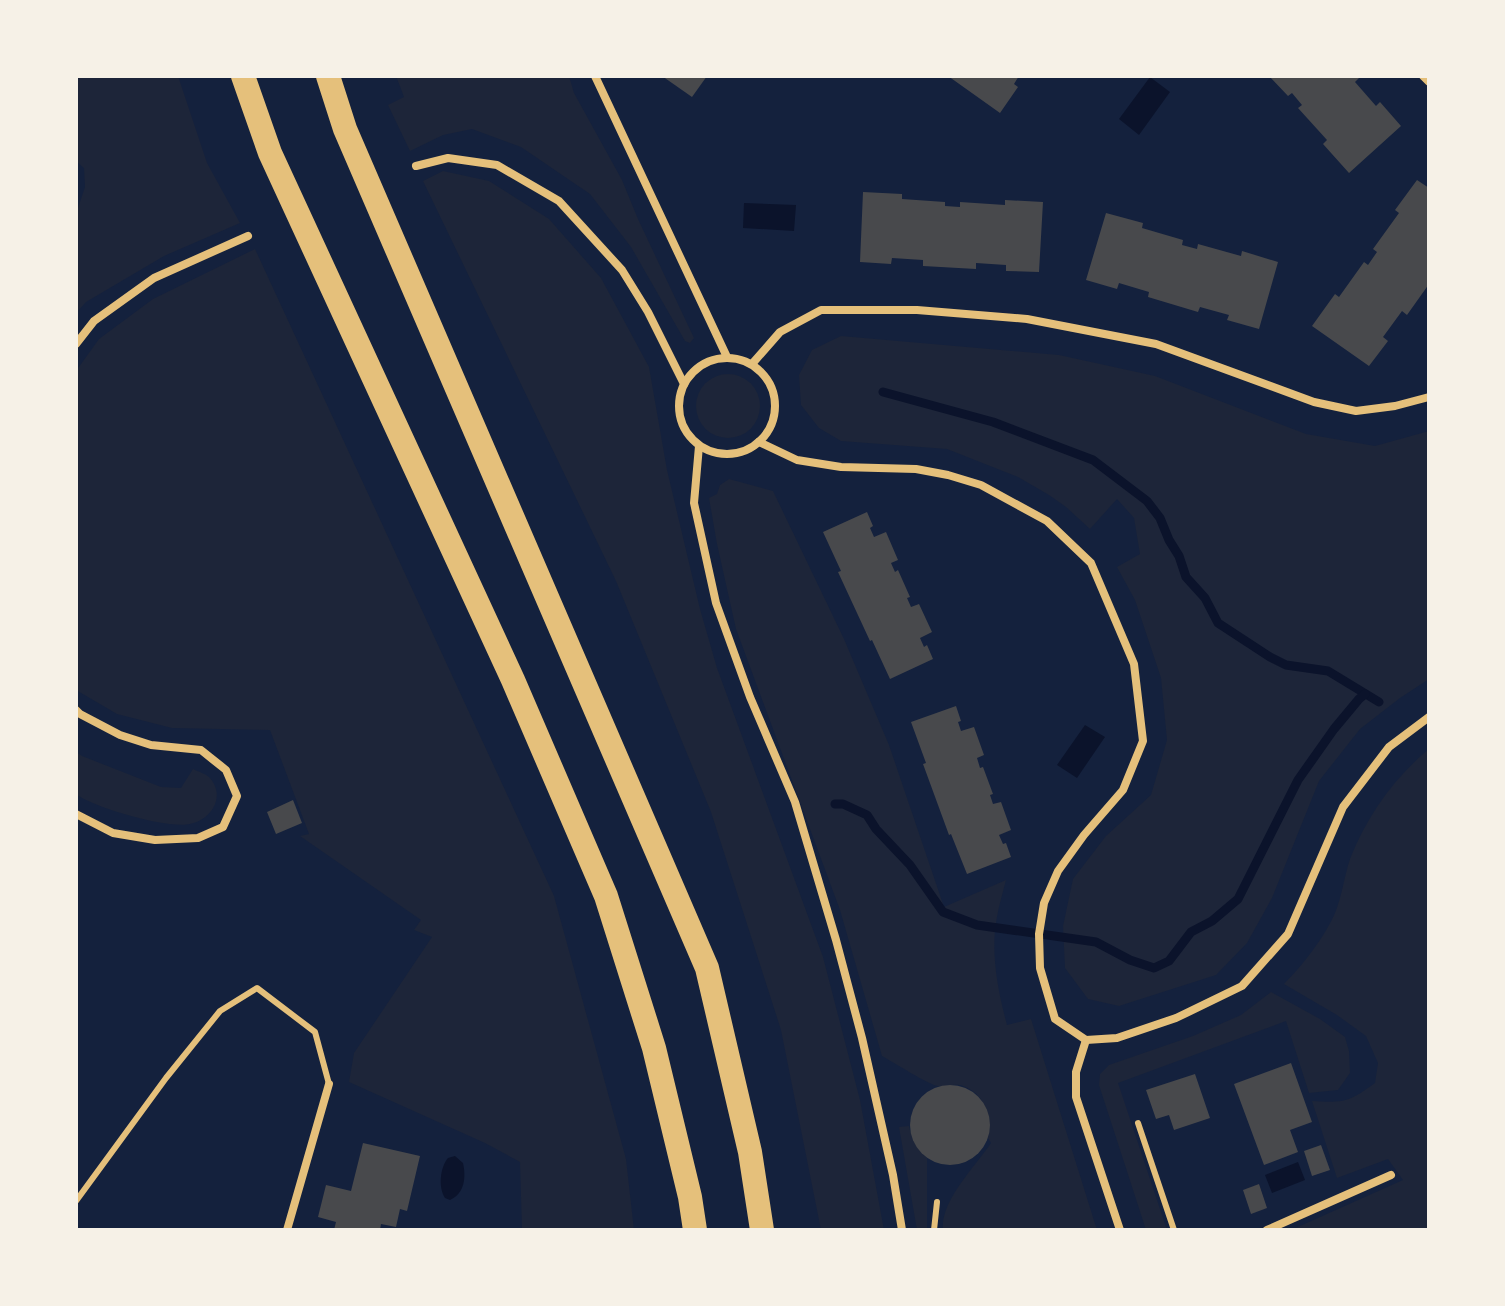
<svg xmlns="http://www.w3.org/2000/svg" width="1505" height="1306" viewBox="0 0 1505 1306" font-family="'DM Sans',sans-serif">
<rect width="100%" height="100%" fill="#14213d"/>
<g fill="#1d2539">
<path d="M76,76H178L207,163L240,223L164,256L86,302L76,313V214L85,187L84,168L76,161Z"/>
<path d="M396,76H569L574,93L622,180L638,219L694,338L690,343L685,341L631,247L590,194L521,147L472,129L443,135L410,151L388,105L404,97Z"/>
<path d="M443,171L489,181L549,219L601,278L649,367L667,470L700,609L717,668L823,957L860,1100L884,1230H821L781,1030L711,812L616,581L423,181Z"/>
<path d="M255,249L554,896L626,1159L634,1230H522L520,1162L485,1143L349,1082L354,1053L432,937L414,930L421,920L300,836L309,834L270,730L172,728L117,714L76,690V371L99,339L153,299Z"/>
<path d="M841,336L1059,355L1155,376L1306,434L1375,446L1429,431V679L1400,698L1360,729L1319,781L1272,898L1247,943L1216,975L1119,1006L1088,999L1065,968L1063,926L1073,879L1106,836L1151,795L1167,740L1161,678L1135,600L1117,567L1140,554L1134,518L1117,499L1090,529L1066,507L1049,495L1018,477L947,449L841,441L819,428L801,405L799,375L812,350Z"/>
<circle cx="728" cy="406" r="32"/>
<path d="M729,479L773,491L844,639L889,745L944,907L1006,880C1003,892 999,905 997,917C990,952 998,991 1007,1025L1031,1019L1097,1230H943C940,1201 975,1167 991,1143L988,1138C992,1117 985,1094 963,1086C954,1083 947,1087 938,1086C929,1085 893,1062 882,1056L840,910L736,629L717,544L709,498L717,494L720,485Z"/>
<path d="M1429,749V1230H1291L1403,1180L1388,1159L1337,1178L1312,1101C1344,1103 1349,1102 1375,1083L1378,1063L1366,1036L1337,1015L1284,984C1303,965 1324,938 1335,913C1342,896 1344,877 1350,859C1367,816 1394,778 1429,749Z"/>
<path d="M76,752L82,756L161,787L181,788L193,769C197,771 206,774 209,777C227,796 211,820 190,824C168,829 94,808 76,794Z"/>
<path d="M1271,992L1320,1019L1345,1037L1349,1051L1350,1073L1338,1090L1309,1093L1286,1021L1118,1083L1167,1230H1146L1099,1085L1100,1074L1109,1065L1193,1036L1241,1015Z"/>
<path d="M909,1126C912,1140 917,1148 927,1158V1230H917L899,1127Z"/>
</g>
<g fill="#0b132b">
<path d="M1150,77L1170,92L1139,135L1119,119Z"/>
<path d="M744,203L796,205L794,231L743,228Z"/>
<path d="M1085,725L1105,737L1077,778L1057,765Z"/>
<path d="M455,1156L463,1163C466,1177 465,1193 450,1200L445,1198C438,1188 440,1167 448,1158Z"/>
<path d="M1298,1162L1305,1180L1272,1193L1265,1175Z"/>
</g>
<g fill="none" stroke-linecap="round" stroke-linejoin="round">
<g stroke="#0b132b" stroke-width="9">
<path d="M883,392L993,422L1093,460L1147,501L1160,518L1169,540L1179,556L1186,577L1205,598L1218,623L1270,657L1286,665L1328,671L1379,702"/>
<path d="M835,804H843L867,815L876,829L910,865L943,912L977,925L1096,942L1130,960L1154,968L1169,961L1191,932L1212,921L1238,899L1298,780L1334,729L1359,699L1365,694"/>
</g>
</g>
<g fill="#48494c">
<path d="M662,76H707L692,97Z"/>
<path d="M948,76H1019L1014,84L1018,87L1000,113Z"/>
<path d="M1269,76H1357L1359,78L1355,82L1376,106L1380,102L1401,126L1349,173L1323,144L1327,140L1298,108L1302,105L1292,93L1288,96Z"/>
<path d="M1417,180L1429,188V284L1407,315L1402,311L1383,337L1388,341L1369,366L1312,326L1335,294L1339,297L1364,262L1368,265L1377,252L1373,249L1399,213L1395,210Z"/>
<path d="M863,192L902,194V199L945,202V206L960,207V202L1005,205V200L1043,202L1039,272L1006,271V265L976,263V269L923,266V260L892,258L891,264L860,262Z"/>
<path d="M1106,213L1143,223L1142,228L1183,240L1182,245L1197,249L1198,244L1241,256L1242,251L1278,262L1259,329L1227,320L1229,315L1200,307L1198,312L1148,297L1149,292L1119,283L1117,289L1086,280Z"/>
<path d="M867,512L873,526L870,528L874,537L886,532L898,560L891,563L895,572L898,570L910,597L907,598L911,607L919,604L932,632L920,638L924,647L927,645L933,659L890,679L872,640L870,641L838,572L841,571L823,532Z"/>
<path d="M956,706L961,721L958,722L961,731L974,727L984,755L977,758L980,768L983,767L993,794L990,795L993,804L1001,802L1011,830L999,835L1003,844L1006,843L1011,857L967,874L951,834L949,835L923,764L926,763L911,722Z"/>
<path d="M293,800L302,823L276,834L267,812Z"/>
<path d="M1291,1063L1312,1122L1290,1130L1298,1152L1264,1165L1234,1084Z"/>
<path d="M1195,1074L1210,1118L1174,1130L1169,1115L1156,1119L1146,1090Z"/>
<circle cx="950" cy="1125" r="40"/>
<path d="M363,1143L420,1156L407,1211L400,1209L396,1227L381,1224L380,1230H334L336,1222L318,1217L326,1185L351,1191Z"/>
<path d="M1321,1145L1330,1170L1312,1176L1304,1151Z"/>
<path d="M1259,1184L1267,1208L1251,1214L1243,1190Z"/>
</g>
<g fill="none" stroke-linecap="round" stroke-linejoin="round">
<g stroke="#e5c07b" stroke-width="6">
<path d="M1138,1123L1174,1230"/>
<path d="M76,1201L166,1078L220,1011L257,988L315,1032L329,1084"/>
<path d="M934,1230L937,1202"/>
</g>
<g stroke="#e5c07b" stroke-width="8">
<path d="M595,76L727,357"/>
<path d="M1423,76L1429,82"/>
<path d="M416,166L448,158L497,165L559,201L622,270L648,312L684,384"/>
<path d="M76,344L94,321L154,278L248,236"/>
<circle cx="727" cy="406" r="48"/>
<path d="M752,364L780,332L821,310H917L1027,319L1156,344L1314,402L1356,411L1395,406L1429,397"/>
<path d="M759,442L797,460L841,467L916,469L948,475L981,485L1047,521L1091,563L1134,664L1143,741L1123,790L1084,835L1058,871L1044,903L1039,934L1040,968L1055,1019L1086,1040"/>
<path d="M699,446L694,503L716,603L750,697L795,802L836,940L862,1038L893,1175L902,1230"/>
<path d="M76,710L80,714L120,735L151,745L201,750L226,770L237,796L223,827L198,838L155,840L113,833L76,814"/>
<path d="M1086,1040L1117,1038L1176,1018L1242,986L1288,934L1343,807L1389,747L1429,717"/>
<path d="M1086,1040L1076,1072V1097L1120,1230"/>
<path d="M287,1230L329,1084"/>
<path d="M1267,1230L1391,1175"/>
</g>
<g stroke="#e5c07b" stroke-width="24">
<path d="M243,76L270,153L513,680L606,896L654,1048L690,1197L695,1230"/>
<path d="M328,76L345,129L707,968L750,1152L762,1230"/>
</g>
</g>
<rect width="1505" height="1306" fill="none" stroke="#f6f1e7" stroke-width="156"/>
</svg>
